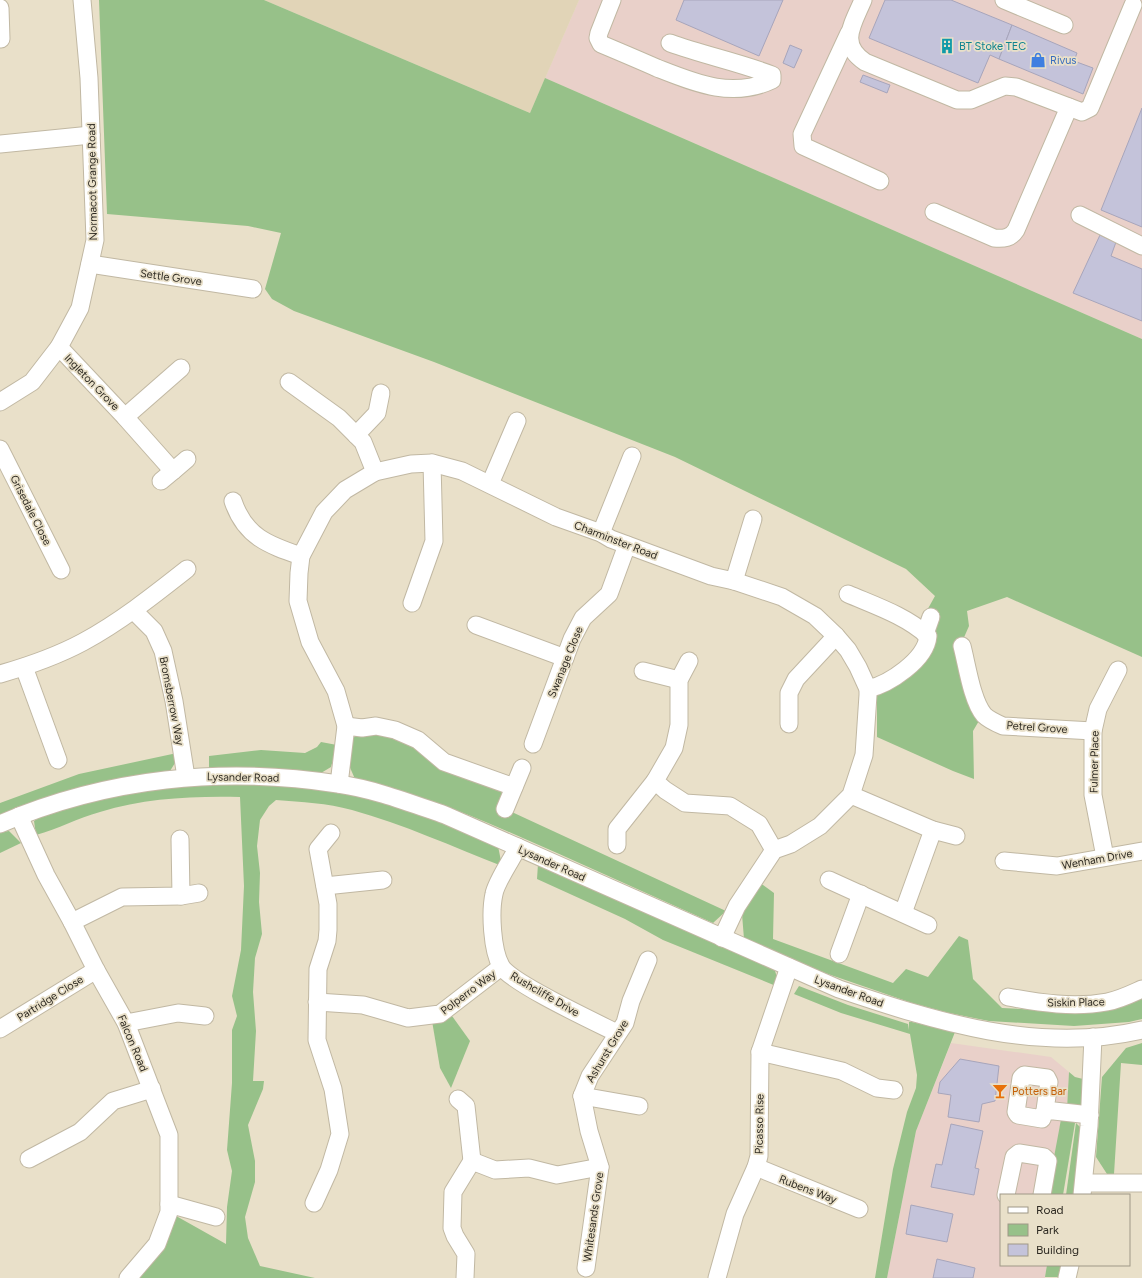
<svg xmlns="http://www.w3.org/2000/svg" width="1142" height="1278" viewBox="0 0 1142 1278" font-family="Figtree,sans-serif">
<rect width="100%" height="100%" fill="#e9e0c9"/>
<g fill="#e9d0c9">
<path d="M579,0H1142V339L545,78Z"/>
<path d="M951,1043L1051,1057L1069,1072L1067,1109L1047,1195H1001V1265H1047L1045,1278H887L916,1131Z"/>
</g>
<path fill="#e1d4b7" d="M264,0H579L530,113Z"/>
<g fill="#97c189">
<path d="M99,0H264L530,113L545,78L1142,339V657L1007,597L967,611L969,626L962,642L983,714L973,731L974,779L953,771L877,737V694L935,637L937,619L925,614L935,596L906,569L675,457L434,362L294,311L272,299L265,289L281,233L248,226L107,214Z"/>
<path d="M358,734L385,735L412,742L501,790L506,807L514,813L726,911L713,923C638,890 563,855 488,823C445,804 399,793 355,779L348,763L352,739Z"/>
<path d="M321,742L337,745L331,767L321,773L290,770L209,768V756L261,750L305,753L317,747Z"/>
<path d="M177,753L175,763L170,771L131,776L83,787L0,815V803L79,774Z"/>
<path d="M277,782L338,791L407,809L498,846L502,866C453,847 403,824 352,810C327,803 302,802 276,800L269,806L260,820L257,846L260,873L259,902L262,934L255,958L253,992L256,1031L253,1081H264L263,1089L248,1125L255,1161V1182L245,1217L248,1238L260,1266L315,1278H128L169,1212L226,1244L227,1207L232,1171L227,1150L232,1083V1030L237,1016L232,996L241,950L244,886L240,797C192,796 146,798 100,812C78,818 58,829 36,835L34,821L43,815L75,804L177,784Z"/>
<path d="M9,831L21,843L0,853V832Z"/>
<path d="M538,864L774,968L777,977L776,986L663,940L625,919L537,879Z"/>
<path d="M759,882L774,893L773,939L893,983L906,969L928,977L959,936L968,940L973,979L1002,1008L1057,1011L1142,996V1019L1129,1022L1074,1026L989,1021L949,1013L912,1003L825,973L744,939L742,914Z"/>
<path d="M799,986L848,1005L908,1024L909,1030V1022H912L955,1032L916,1131L887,1278H875L893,1169L907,1112L916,1088L917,1075L910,1034L841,1013L794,994Z"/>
<path d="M447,1009L470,1041L451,1088L440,1068L431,1015Z"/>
<path d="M1142,1043V1065L1121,1063L1114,1174H1107L1096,1157L1102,1077L1126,1048Z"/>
<path d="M1069,1072L1075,1077L1083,1079V1105L1067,1109Z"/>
<path d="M1062,1114L1075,1123L1063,1195H1047Z"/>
<path d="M1076,1123L1082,1129L1074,1195H1066Z"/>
<path d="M1047,1265H1062L1059,1277H1045Z"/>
</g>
<g fill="#c4c3da" stroke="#a7a5bb">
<path d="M684,0H783L759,56L676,20Z"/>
<path d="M885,0H951L1012,25L999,59L990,55L978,83L869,38Z"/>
<path d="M1012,25L1077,53L1074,61L1093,68L1083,94L999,59Z"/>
<path d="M790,45L802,50L794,68L783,63Z"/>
<path d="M863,75L890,85L887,93L860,82Z"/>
<path d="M1142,108V227L1101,210Z"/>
<path d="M1100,235L1116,242L1111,256L1142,269V321L1073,293Z"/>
<path d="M960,1059L999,1066L995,1101L982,1104L979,1122L948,1117L951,1095L938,1093L940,1082Z"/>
<path d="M951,1124L983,1131L975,1168L979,1169L974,1195L931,1187L936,1164L942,1165Z"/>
<path d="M911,1205L953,1214L947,1242L906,1234Z"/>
<path d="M937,1259L975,1268L973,1278H933Z"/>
</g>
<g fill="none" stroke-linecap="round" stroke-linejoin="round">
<defs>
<g id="minor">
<path d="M612,0L599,33L598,38L601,44C620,52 639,60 657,68C695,83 732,99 772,80V75C738,62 703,55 670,43"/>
<path d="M863,0C853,24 838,44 865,62L957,100H971L1005,86L1016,87L1082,112L1090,108L1133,5"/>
<path d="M1004,0L1064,25"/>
<path d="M0,8L1,39"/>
<path d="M849,33L802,134L803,146L880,181"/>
<path d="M0,144L91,135"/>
<path d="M934,212L994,238C1004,239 1011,238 1016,230L1069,107"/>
<path d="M1080,215L1142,246"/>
<path d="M90,264L253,289"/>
<path d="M59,347L125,417L173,471L187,459"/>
<path d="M289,382L339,418L363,442L375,472"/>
<path d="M0,402L32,382L59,347L80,308L95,240L89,78L82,0"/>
<path d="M125,417L181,368"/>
<path d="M356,435L377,413L381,393"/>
<path d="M0,449L61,570"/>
<path d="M161,481L173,471"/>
<path d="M490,484L517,421"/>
<path d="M233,501C245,537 269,545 301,556"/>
<path d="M601,533L632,456"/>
<path d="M734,581L753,519"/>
<path d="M848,594C876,606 906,616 928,636C926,660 889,684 868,689"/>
<path d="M412,603L434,541L432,463"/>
<path d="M134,611L154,631L163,651L174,701L186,777"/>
<path d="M476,625L565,658"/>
<path d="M925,634L931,617"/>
<path d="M962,646C967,665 972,701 984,715C989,720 996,723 1003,726L1093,731"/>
<path d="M689,661L679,680V725L674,748L655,781L665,790L685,803L730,806L759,824L774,850"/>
<path d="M24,667L58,760"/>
<path d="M643,671L679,680"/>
<path d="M0,674C28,666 57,656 83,642C120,622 154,595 187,569"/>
<path d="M789,724V693L796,679L836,636"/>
<path d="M346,726L362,728L376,726L395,730L418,740L444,762L514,787"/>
<path d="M533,744L572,639L583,618L609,594L627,545"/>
<path d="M339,784L346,726L336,691L310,642L298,601L299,573L301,556L324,512L345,490L375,472L411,464L432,463L462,471L556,517L601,533L611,539L711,576L734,581L782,597L815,616L836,636L848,650L858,667L868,689V695L864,755L851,795L820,826L791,844L774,850L737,906L722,938"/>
<path d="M851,795L933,830L956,836"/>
<path d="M505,809L522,768"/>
<path d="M19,816L46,875L72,922L96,970L126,1023L169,1135V1212L157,1244L128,1278"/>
<path d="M0,824C106,778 223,766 338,784C374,789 410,803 445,815L839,989C937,1022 1039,1054 1142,1030"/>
<path d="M617,845V829L655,781"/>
<path d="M518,847C512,859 496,882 494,894C490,912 492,950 501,966C511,983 595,1022 617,1033"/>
<path d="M1105,857L1093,795V731L1098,709L1118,670"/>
<path d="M1004,861L1057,866L1142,851"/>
<path d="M829,880L928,925"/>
<path d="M325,886L383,880"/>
<path d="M181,896L199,893"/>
<path d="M903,913L933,830"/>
<path d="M72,922L122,897L181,896L180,839"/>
<path d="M839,954L861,894"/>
<path d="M1008,997C1040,1003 1074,1008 1107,1002C1119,1000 1131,994 1142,989"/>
<path d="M317,1002L363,1005L408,1018L440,1014L501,967"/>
<path d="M126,1023L178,1013L205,1016"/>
<path d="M0,1029L96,970"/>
<path d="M760,1052L842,1071L877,1088L894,1090"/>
<path d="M582,1096L589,1131L600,1167L586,1268"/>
<path d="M582,1096L590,1076L625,1023L631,1001L648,960"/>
<path d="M582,1096L639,1106"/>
<path d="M458,1099L466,1106L472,1161"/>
<path d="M1045,1110L1042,1119L1018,1115L1016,1112L1021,1078L1024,1075L1047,1078L1049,1082L1045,1110L1090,1115"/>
<path d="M29,1159L80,1132L113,1101L152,1089"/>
<path d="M756,1167L859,1209"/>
<path d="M1084,1183H1142"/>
<path d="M1006,1195L1014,1157L1019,1153L1044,1157L1048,1161L1042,1195"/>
<path d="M1082,1195L1089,1126L1093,1037"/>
<path d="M314,1203L329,1170L340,1134L333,1089L317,1040L318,969L327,941L328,930V904L318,849L331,833"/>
<path d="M169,1204L216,1217"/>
<path d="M465,1278L466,1254L455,1236L452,1228L453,1192L472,1161L495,1170L529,1168L557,1175L600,1167"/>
<path d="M717,1278L735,1214L756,1167L759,1156L760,1052L789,967"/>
<path d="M1067,1278L1070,1265"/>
</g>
</defs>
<use href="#minor" stroke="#c1b8a3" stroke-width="19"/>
<use href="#minor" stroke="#fff" stroke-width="17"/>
</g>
<defs>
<symbol id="building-bare" viewBox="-9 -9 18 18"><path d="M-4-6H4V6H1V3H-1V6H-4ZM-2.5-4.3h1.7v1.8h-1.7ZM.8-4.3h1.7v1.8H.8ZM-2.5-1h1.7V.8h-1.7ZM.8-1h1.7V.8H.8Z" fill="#0f9aa8" stroke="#e9e0c9" stroke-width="2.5" paint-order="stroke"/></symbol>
<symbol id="shop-bare" viewBox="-9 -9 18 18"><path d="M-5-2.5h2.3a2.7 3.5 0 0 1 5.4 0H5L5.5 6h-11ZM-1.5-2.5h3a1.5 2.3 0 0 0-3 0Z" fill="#3f7fe0" stroke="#e9e0c9" stroke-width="2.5" paint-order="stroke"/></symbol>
<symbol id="bar-bare" viewBox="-9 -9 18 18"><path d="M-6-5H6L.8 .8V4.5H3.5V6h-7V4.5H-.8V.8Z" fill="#e8710a" stroke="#e9e0c9" stroke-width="2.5" paint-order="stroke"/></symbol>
</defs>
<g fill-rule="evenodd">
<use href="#building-bare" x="936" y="35" width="22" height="22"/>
<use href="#shop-bare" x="1027" y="49" width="22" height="22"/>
<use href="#bar-bare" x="989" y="1080" width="22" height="22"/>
</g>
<g text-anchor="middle" stroke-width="3.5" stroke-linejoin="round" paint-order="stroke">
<g font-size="11" fill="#0d838f" stroke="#e9e0c9" text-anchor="start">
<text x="959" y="50">BT Stoke TEC</text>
</g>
<g font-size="11" fill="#366cbe" stroke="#e9e0c9" text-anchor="start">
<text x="1050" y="64">Rivus</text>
</g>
<g font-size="11" fill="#2f2b23" stroke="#e9e0c9">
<text transform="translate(92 182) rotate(-91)" y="4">Normacot Grange Road</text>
<text transform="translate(171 277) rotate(8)" y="4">Settle Grove</text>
<text transform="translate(92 382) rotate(46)" y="4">Ingleton Grove</text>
<text transform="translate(31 510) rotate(63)" y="4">Grisedale Close</text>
<text transform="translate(616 540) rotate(21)" y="4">Charminster Road</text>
<text transform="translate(565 662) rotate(-68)" y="4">Swanage Close</text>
<text transform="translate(172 701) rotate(79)" y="4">Bromsberrow Way</text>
<text transform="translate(1037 727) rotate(4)" y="4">Petrel Grove</text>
<text transform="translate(1094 762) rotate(-89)" y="4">Fulmer Place</text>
<text transform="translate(243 777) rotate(1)" y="4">Lysander Road</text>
<text transform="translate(1097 859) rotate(-10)" y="4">Wenham Drive</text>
<text transform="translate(552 863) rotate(24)" y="4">Lysander Road</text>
<text transform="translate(849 991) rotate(20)" y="4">Lysander Road</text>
<text transform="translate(468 992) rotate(-37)" y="4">Polperro Way</text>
<text transform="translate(545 994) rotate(30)" y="4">Rushcliffe Drive</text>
<text transform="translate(50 998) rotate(-32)" y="4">Partridge Close</text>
<text transform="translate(1076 1002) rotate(-1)" y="4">Siskin Place</text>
<text transform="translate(133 1043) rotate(67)" y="4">Falcon Road</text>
<text transform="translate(607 1051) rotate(-59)" y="4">Ashurst Grove</text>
<text transform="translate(759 1124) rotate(-89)" y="4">Picasso Rise</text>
<text transform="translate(808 1189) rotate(21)" y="4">Rubens Way</text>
<text transform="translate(593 1217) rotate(-82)" y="4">Whitesands Grove</text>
</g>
<g font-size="11" fill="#c56008" stroke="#e9e0c9" text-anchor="start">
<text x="1012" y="1095">Potters Bar</text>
</g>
</g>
<rect x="1000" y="1194" width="130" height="72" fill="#e9e0c9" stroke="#9f9887"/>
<rect x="1008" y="1207" width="20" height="6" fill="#ffffff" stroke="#9f9887"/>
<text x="1036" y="1214" font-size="12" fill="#2f2b23">Road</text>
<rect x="1008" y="1224" width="20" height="12" fill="#97c189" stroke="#9f9887"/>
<text x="1036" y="1234" font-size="12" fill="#2f2b23">Park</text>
<rect x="1008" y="1244" width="20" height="12" fill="#c4c3da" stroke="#9f9887"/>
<text x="1036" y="1254" font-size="12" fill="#2f2b23">Building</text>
</svg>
